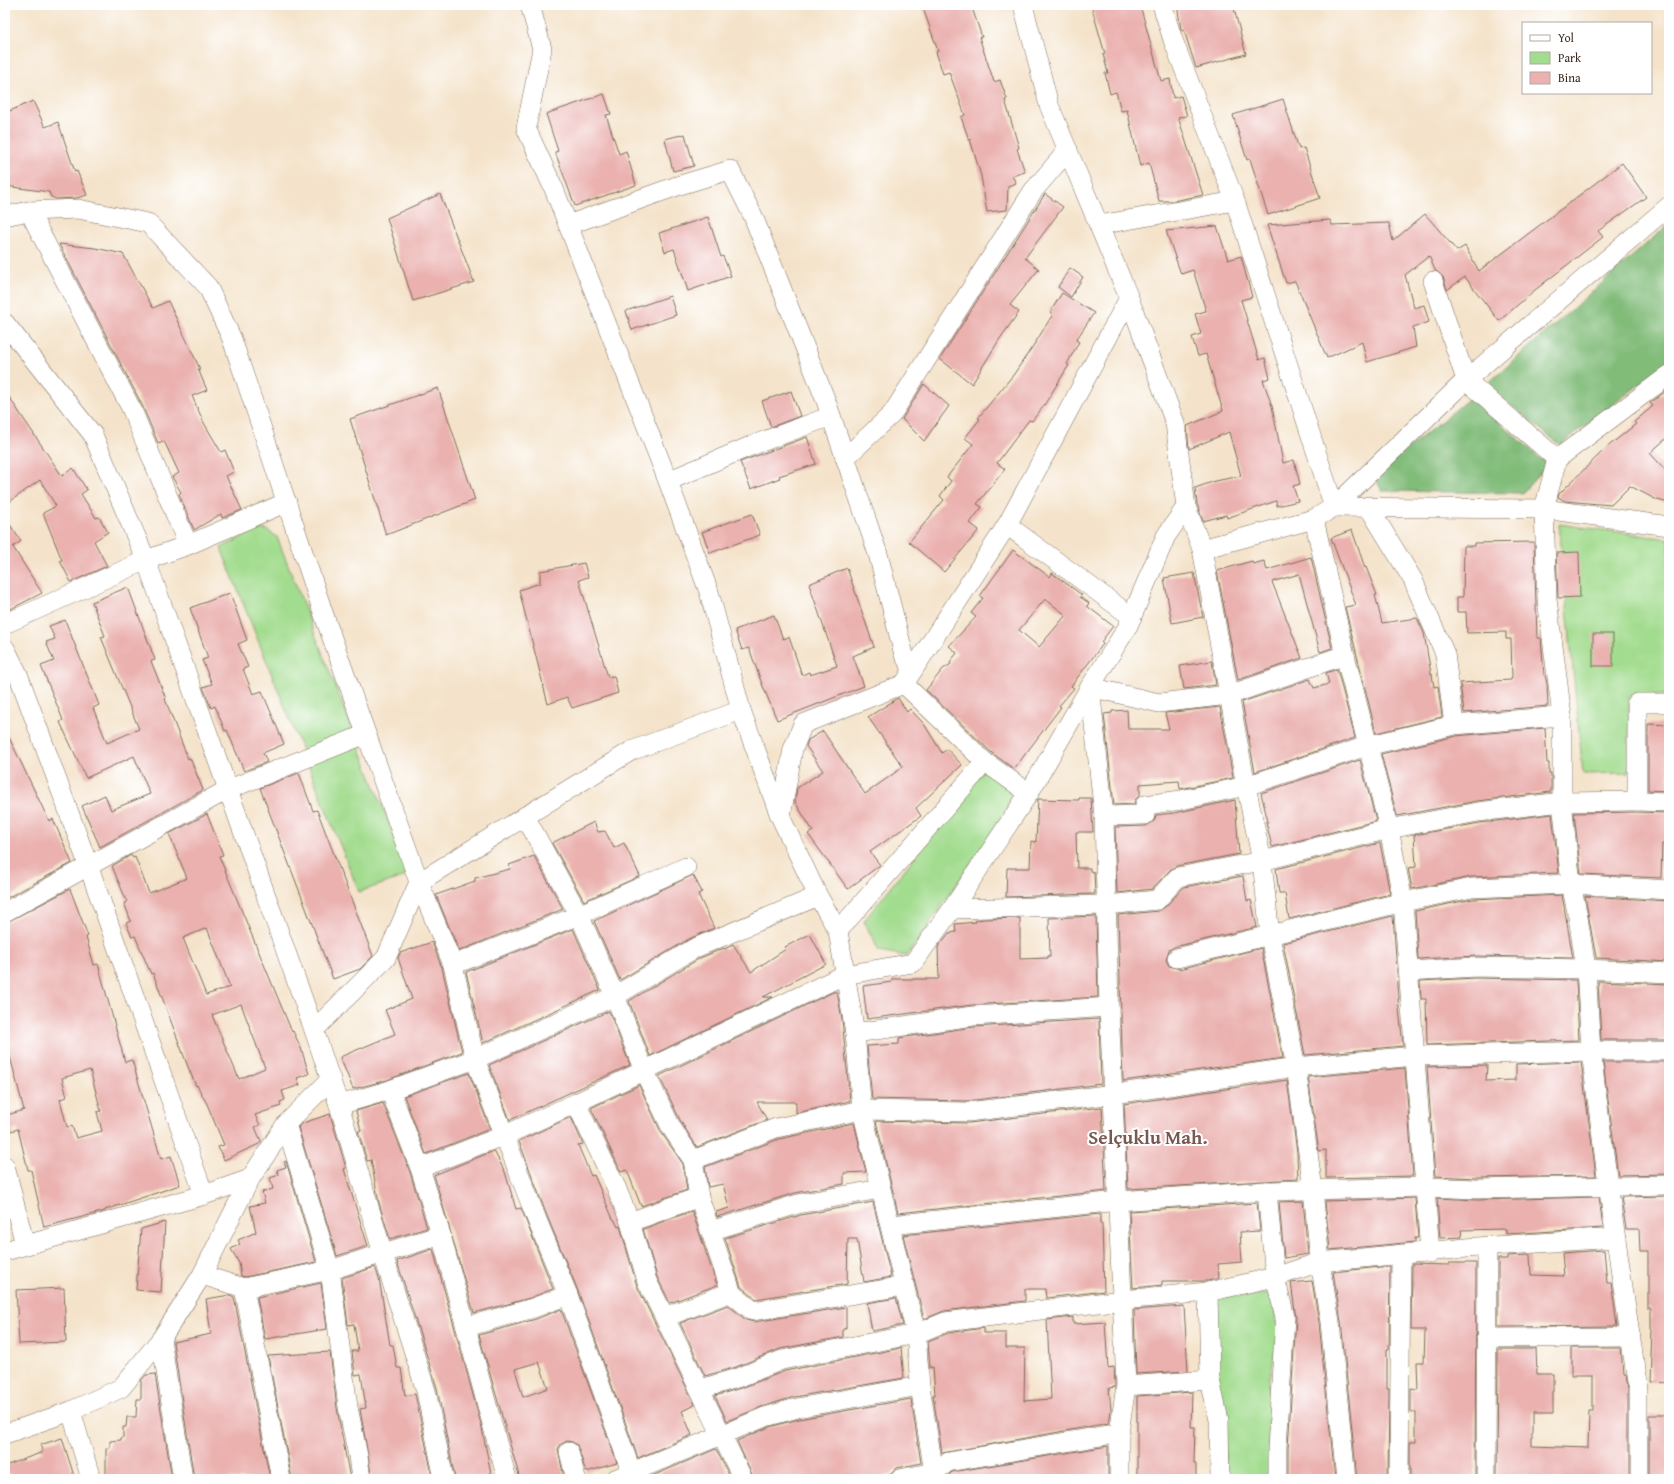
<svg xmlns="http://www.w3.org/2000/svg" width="1674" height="1484" viewBox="0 0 1674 1484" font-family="'Gentium Book Plus',serif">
<rect width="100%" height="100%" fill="#fff"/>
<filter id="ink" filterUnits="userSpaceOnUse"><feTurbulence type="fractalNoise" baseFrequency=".025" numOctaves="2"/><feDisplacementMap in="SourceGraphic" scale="8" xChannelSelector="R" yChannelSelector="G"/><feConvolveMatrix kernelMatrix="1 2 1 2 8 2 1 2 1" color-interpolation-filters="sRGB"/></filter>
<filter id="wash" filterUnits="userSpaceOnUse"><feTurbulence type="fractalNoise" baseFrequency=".012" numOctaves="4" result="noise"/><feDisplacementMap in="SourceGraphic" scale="16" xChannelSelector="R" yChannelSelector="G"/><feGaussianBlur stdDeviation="0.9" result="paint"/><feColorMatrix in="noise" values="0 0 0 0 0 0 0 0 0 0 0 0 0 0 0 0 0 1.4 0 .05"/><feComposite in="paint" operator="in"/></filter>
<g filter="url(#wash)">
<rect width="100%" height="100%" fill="#f4e3ca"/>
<g fill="#a2dc8e" stroke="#6e8356">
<path d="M1559,524L1669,539V695L1629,696V773L1583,774Z"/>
<path d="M258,529L267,530L277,537L405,864L406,876L359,892L221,548Z"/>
<path d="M985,768L1017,797L907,956L879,951L864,921Z"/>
<path d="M1273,1294L1279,1334L1269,1382L1271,1479H1228L1212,1361L1217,1296Z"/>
</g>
<g fill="#81bc79" stroke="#5e734c">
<path d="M1669,224V362L1560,445L1486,385Z"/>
<path d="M1471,397L1548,465L1522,493L1382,491L1374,476Z"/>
</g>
<g id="blocks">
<g fill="#eab1af" fill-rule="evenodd">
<path d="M922,5H971L982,37H979L994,82L1000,80L1007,99L1005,100L1019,148L1017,149L1025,172L1012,176L1016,183L1008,186L1007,210L987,212L981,176L970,139L969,140L961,117L965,115L949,72L943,74L936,52L938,51Z"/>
<path d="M1091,5H1140L1161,81L1170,79L1173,98L1181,96L1187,116L1178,117L1203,195L1173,201H1159L1149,163L1140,166L1127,110L1121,111L1116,92L1110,94L1105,73H1108L1103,54H1105Z"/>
<path d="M1177,5H1233L1246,54L1196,68L1184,30L1182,31L1181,29Z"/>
<path d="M604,94L611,114L606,115L619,154L626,151L636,185L575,206L555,152L558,151L546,114Z"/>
<path d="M1283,99L1299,149L1304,148L1320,198L1268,215L1250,159L1247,160L1233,115Z"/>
<path d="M33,101L45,127L58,122L75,172L77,171L87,195L77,198L56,199L51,197L49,192L5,186V113Z"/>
<path d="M685,134L694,166L673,171L665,139Z"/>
<path d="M1622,163L1646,197L1598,231L1603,237L1535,290L1499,321L1465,277L1447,290L1443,277L1435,270L1429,256L1405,275L1414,308L1424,305L1429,322L1413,327L1416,347L1367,362L1362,342L1327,358L1295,281L1286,283L1267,225L1330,220L1332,225L1389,223L1393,241L1425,214L1457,251L1465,246L1479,271Z"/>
<path d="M440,194L474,282L413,301L387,218Z"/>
<path d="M1045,194L1063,207L1025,258L1039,269L1010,305L1019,312L999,340L972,384L940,359Z"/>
<path d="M708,217L721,257L723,256L731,276L688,291L674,249L665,252L659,233Z"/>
<path d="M1217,226L1228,260L1241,256L1252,297L1241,300L1259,360L1265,358L1270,378L1263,380L1272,406L1283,463L1294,460L1300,484L1293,486L1298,501L1277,506L1276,501L1227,518L1226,515L1203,521L1197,504L1195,488L1215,481L1241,476L1229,432L1189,449L1187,426L1223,411L1206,354L1198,356L1192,337L1201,334L1195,314L1206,311L1193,270L1181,274L1166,231Z"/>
<path d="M59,244L95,248L123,254L153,308L168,301L200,369H198L207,390L192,396L204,423L221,452L225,450L234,472L226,476L242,510L222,518L221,514L194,530L179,494L181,492L172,477L179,473L164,441L158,443L142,405Z"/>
<path d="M1070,268L1083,277L1071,297L1058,287Z"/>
<path d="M1062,293L1094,313L1076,340L1079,342L1067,364L1069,365L1043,407L1032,421L1029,420L997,463L1005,469L977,504L982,507L970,523L979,530L944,572L909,542L944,500L940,496L951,481L947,477L973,444L965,438L980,419L978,418L1014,374L1037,340L1053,314L1050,312Z"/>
<path d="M670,296L676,315L632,330L626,311Z"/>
<path d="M924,384L949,406L924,441L902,419Z"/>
<path d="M438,388L475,500L386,535L350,419Z"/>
<path d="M1669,389V436L1650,453L1669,474V503L1657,500L1630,486L1611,505L1565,501L1558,497L1559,494L1606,448L1636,424L1634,422L1653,406L1650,403Z"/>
<path d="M5,391L62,476L73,468L87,490L81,494L96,518L99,517L108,532L94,541L107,566L71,582L60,561L62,560L43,513L56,506L40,480L5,505Z"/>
<path d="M791,391L800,416L771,427L762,401Z"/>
<path d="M807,437L816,464L779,476L780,478L751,489L740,462Z"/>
<path d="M752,514L760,535L710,553L702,532Z"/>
<path d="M5,518L21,541L13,547L42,593L5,612Z"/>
<path d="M1352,530L1365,568L1366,567L1377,595H1375L1382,623L1417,618L1424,633L1431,674H1432L1434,687L1438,686L1442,717L1376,733L1345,607L1356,605L1331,538Z"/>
<path d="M1534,542L1537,638H1541L1544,675H1545L1547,684L1548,706L1464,713L1460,683L1511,680L1512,676L1511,639H1506V632L1467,633L1466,612H1457V597H1463L1464,546H1474V543Z"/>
<path d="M1013,550L1050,577L1052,573L1082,595L1080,597L1089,603L1087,606L1113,626L1101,642L1103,644L1071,686L1074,688L1059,706L1061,707L1014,769L992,753L926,690L943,669L951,664L950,662L957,653L949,646L976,617L971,613L983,598L980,596ZM1045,599L1066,615L1039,647L1019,630Z"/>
<path d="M1579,552L1580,597L1558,598L1556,553Z"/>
<path d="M1311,557L1332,648L1320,652L1299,574L1272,582L1302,658L1238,680L1217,571L1252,561L1253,564L1264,561L1267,570Z"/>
<path d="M584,563L588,577L579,580L608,677L614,676L618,693L572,708L567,697L548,704L519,590L540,583V571Z"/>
<path d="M847,568L874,647L853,656L864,686L777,720L762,684L749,648L742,650L735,630L774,615L783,639L789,637L802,675L809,672L810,675L837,666L809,584Z"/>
<path d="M1194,573L1203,617L1172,623L1164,578Z"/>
<path d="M128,587L155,660L151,661L166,699H165L188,759L190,758L203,790L100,847L82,806L105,795L111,810L150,794L134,756L86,778L60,722L63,720L41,666L54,661L46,642L55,639L49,626L65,620L99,705L93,708L107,743L139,729L101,637L105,636L92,602Z"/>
<path d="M230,593L247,640L238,644L248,667L243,669L253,694L262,691L284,744L263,753L267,762L244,771L227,730L225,731L215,706L211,708L203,687L212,684L202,660L208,658L190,608Z"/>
<rect x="1593" y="634" width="20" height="32"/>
<path d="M1212,661L1216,685L1184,689L1180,666Z"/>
<path d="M1337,669L1355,738L1255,772L1242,702L1310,679L1314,688L1329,684L1326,673Z"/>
<path d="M898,698L907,712L910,709L924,724L942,753L947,749L962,765L916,808L921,816L870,852L880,865L848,889L808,834L813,831L795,802L797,788L823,771L806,746L808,740L823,731L865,794L903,767L868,717Z"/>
<path d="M1220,707L1233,778L1180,789L1179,781L1140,784V795L1135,800L1134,804L1114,805L1104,714L1112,713V711L1127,710L1128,729H1169L1165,713Z"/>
<path d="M1648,724L1669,725V791L1648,790Z"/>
<path d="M1545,728L1547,763H1549V773H1551V792L1477,801L1397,816L1381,754L1456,736Z"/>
<path d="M5,729L49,821L53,819L72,863L5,899Z"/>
<path d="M1360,760L1376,821L1272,847L1266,822H1268L1261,793Z"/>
<path d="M299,773L313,811L317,810L373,956L360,969L333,979L260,788Z"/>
<path d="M1079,798H1091L1093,832H1076L1077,868H1090V871L1094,872L1095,894L1006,897L1007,868H1030L1031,841L1036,842L1038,799L1079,800Z"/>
<path d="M1235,800L1239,854L1176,866L1170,870L1152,889L1117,893L1115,827L1146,826L1154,821L1156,815L1174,813Z"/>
<path d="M1637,812L1669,813V845L1662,844L1661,878L1581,874L1574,813Z"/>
<path d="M207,814L223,855L219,856L292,1032L293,1031L301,1048L309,1074L297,1078L300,1085L282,1091L285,1100L280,1102L281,1106L255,1115L260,1125L255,1127L261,1141L259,1144L224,1160L218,1147L224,1145L207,1104L197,1085L196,1086L188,1067L153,973L151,974L135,936L132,937L126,923L131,921L124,903L127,902L112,866L131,855L133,858L135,857L149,893L187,878L169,834ZM207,928L230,987L206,995L183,938ZM241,1004L265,1068L239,1079L212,1015Z"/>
<path d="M1552,814L1559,873L1471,877L1412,889L1408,868L1416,867L1414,835L1480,823Z"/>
<path d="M594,822L598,832L605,831L614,848L624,843L640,876L584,901L552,843Z"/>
<path d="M1380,843L1390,894L1289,919L1285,893H1279L1276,869Z"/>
<path d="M534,856L563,909L459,951L436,895L475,881V878L510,869L509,865Z"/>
<path d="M693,875L702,892L698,894L714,928L689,939L620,980L594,921Z"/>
<path d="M1243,876L1247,901L1251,900L1257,927L1174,947L1169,950L1166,960L1169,966L1180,969L1261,948L1283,1058L1123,1081L1118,915L1159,911L1165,907L1184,887Z"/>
<path d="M70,889L88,936L86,937L94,965L98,964L125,1062L132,1060L161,1159L171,1156L180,1185L105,1210V1211L44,1227L31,1170H28L18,1129L11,1131L7,1115L24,1110L8,1049L5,1050V923ZM90,1070L101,1111L97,1112L102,1131L76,1138L72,1126L67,1127L60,1099L67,1097L62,1078Z"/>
<path d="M1562,895L1573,958L1476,956L1418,959L1415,911L1473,899Z"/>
<path d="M1585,896L1669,901V962L1596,958Z"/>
<path d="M1096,916L1098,997L972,1005L867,1019L863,986L892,982V979H939L938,947L949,933L956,932L955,924L976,922V920L984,919L1020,918V959L1048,958V956H1050L1049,918Z"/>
<path d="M1393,916L1399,999H1398L1403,1046L1305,1055L1283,943Z"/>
<path d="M573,929L600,990L483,1043L466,972Z"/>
<path d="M810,934L826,964L763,997H773L650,1056L629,1001L700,958L724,948L725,949L733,944L751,972L786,949L785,947Z"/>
<path d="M432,942L442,968L462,1052L387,1080L353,1089L340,1057L395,1034L385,1010L412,999L398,958L400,953Z"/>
<path d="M1476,978L1576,980L1579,1040L1427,1045L1426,999H1421L1420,981Z"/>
<path d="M1598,981L1669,984V1040H1601Z"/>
<path d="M833,992H837L842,1019L850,1101L796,1113V1102H757L767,1120L697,1147L681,1122L659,1076Z"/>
<path d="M609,1011L630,1065L510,1120L489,1065Z"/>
<path d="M1099,1019L1101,1084L967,1101L872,1099L867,1046L899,1044V1038L974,1027Z"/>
<path d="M1581,1062L1596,1176L1477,1178L1435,1176L1427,1067L1487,1065L1486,1081L1516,1080V1064Z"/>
<path d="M1603,1062H1669V1174L1618,1175Z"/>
<path d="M1405,1068L1413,1176L1326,1178V1150L1319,1151L1308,1077Z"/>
<path d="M469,1073L490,1129L426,1154L404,1096Z"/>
<path d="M1287,1080L1297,1152L1298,1179L1128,1189L1124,1104Z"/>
<path d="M639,1085L661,1132L683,1164L687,1190L641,1206L627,1170L621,1172L591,1108Z"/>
<path d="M383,1103L410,1172L427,1228L390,1239L379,1203L371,1160L367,1161L358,1131H361L356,1111Z"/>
<path d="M1102,1107L1106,1191L898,1213L876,1121L969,1123Z"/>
<path d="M330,1114L346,1168L344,1169L368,1246L337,1256L298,1127L303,1123Z"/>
<path d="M571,1117L583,1144L578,1145L591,1176L594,1175L613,1219H614L618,1227L620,1226L637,1286L695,1405L682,1411L692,1435L638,1458L578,1291L547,1216L519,1141Z"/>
<path d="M854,1123L866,1172L844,1173V1184L795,1193L717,1217L716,1212L729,1208L723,1184L708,1187L705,1167L779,1139Z"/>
<path d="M494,1151L505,1172L516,1209L521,1208L553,1289L530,1298L474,1313L434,1175Z"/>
<path d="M286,1161L316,1262L245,1277L241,1276L239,1263L231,1249L240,1244L238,1240L256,1232L250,1206L265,1203L262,1192L273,1189L270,1178L279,1175L277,1170L286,1167L284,1162Z"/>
<path d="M1669,1196V1382L1650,1381L1652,1329H1651V1308H1648V1251H1640L1639,1229H1626L1621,1197Z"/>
<path d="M1599,1197L1603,1228L1506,1234V1229L1461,1230L1462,1237L1440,1238L1437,1198L1477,1200Z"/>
<path d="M1415,1198L1418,1238H1415V1242L1330,1250L1325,1201Z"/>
<path d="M1303,1201L1308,1254L1284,1258L1279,1202Z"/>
<path d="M873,1202L891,1277L864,1282L857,1239H848L847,1284L756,1299L741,1287L725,1238L801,1215Z"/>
<path d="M1257,1203L1260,1231L1240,1232L1242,1262L1218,1264L1219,1278L1208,1281H1162V1285L1133,1288L1129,1211Z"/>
<path d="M692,1211L717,1285L670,1303L657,1277L643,1229Z"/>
<path d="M1100,1214V1224H1102L1104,1291L1046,1298L1045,1289H1025V1301L944,1311L924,1319L903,1235Z"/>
<path d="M165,1222L161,1292L136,1290L141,1229Z"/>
<path d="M433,1249L482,1428L492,1479H455L437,1388L397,1261Z"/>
<path d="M1604,1250L1607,1282H1611L1617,1326L1498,1327V1259H1507V1256L1530,1255L1531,1275L1564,1276L1562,1253Z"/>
<path d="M1449,1263H1476L1475,1479H1410V1442H1416V1412H1411V1389L1418,1390L1417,1362H1424L1425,1330H1411L1412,1264L1449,1265Z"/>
<path d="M1390,1266L1389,1349H1387V1389H1389L1388,1479H1357L1341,1321L1333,1272Z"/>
<path d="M375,1267L379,1278L390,1345H393L397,1368H401L405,1396L415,1394L433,1479H372L360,1409L366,1408L361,1374L355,1375L352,1351H358L354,1324L348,1325L342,1278Z"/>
<path d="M1312,1281L1319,1323L1335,1479H1288V1448L1296,1318L1291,1283Z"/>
<path d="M321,1283L327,1329L265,1339L257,1297Z"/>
<path d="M64,1288L66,1342L19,1344L16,1290Z"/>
<path d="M230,1295L234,1297L270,1479H194L173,1342L211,1334L206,1299Z"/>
<path d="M896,1298L903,1325L872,1331L867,1303Z"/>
<path d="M728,1305L746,1320L754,1322L846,1307V1328L843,1329V1337L780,1349L736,1367L705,1376L680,1323Z"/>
<path d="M1184,1306L1188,1371L1136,1374L1134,1310Z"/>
<path d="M561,1309L617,1463L586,1472L577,1445L572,1442L567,1441L561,1444L558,1449L564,1478L520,1479L479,1335L536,1319ZM539,1362L548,1388L523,1397L515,1369Z"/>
<path d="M1073,1317V1324L1105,1322L1108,1368L1114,1367L1115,1385V1387L1109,1388L1111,1410L1109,1423L942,1453L933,1395H935L933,1367L930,1368L928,1341L948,1333L984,1328V1333H1006V1348H1025L1024,1401L1051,1399L1047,1320Z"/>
<path d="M901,1348L904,1378L794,1397L761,1407L727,1421L715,1396L744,1387L785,1371Z"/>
<path d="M1571,1348H1621L1623,1375H1625L1627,1390V1479H1497L1498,1349H1536L1537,1374H1553V1413H1532V1446L1588,1448L1589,1411H1593V1375H1571Z"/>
<path d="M330,1352L337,1408L350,1479H292L268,1356Z"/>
<path d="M155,1374L172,1479H106V1449L110,1448V1441L121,1440V1438H123V1427H126L127,1417H136L137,1399H141V1381L146,1375Z"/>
<path d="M1192,1392L1191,1427H1195L1194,1463H1196V1479H1137V1396Z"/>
<path d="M911,1399L921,1463L897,1468L890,1475L883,1476V1478L754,1479L737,1441L769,1427L799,1419Z"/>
<rect x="1649" y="1415" width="20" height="64"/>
<path d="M62,1438L75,1479H5V1466L43,1452L40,1445Z"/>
<path d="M1108,1446V1479H948V1476L952,1472Z"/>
<path d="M716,1449L731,1479H645Z"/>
</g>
</g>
</g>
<g filter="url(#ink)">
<use href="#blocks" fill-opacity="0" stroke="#7c6b5a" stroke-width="1"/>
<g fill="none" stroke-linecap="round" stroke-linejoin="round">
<defs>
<g id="minor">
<path d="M530,5L542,49L526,128L554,189L668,481L709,592L741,710L780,816L818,896L838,931L855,1033L862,1110L916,1334L920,1386L935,1479"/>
<path d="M1023,5L1049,105L1129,298L1175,423L1186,507L1202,549L1246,786L1262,861L1270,936L1296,1067L1313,1189L1320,1262L1330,1322L1346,1479"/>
<path d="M1162,5L1173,40L1235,201L1334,507L1544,509L1669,526"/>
<path d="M29,211L78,209L148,223L208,287L232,339L326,621L419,882L453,965L475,1059L537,1220L568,1295L634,1479"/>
<path d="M5,216L29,211L132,410L188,545"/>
<path d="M568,225L677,186L730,170L753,216L826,401L878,554L904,655L913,670"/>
<path d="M1099,225L1235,201"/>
<path d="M1433,281L1466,380L1557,459"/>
<path d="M5,323L93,435L146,560L314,1030L339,1105L383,1254L426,1391L444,1479"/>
<path d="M845,458L892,414L1033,191L1068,150"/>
<path d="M668,481L753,445L831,416"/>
<path d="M1368,506L1413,580L1445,654L1454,725"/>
<path d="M1314,519L1345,655L1389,829L1403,902L1430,1253"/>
<path d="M1007,525L1132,617"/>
<path d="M1202,549L1314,519L1334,507L1466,380L1669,206"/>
<path d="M5,624L146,560L188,545L287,502"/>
<path d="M5,648L18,674L89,867L204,1195"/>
<path d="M904,684L985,762L1029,793"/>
<path d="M1669,703H1637V801L1669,802"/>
<path d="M525,816L579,915L615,996L644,1071L671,1127L693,1160L699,1197L732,1294L753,1311L904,1286"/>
<path d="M781,816L793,749L803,724L904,684L1007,525L1129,298"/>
<path d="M1104,816L1145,815V805L1181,800L1246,786L1367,746L1454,725L1562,716"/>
<path d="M952,909L1107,905L1157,900L1178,877L1262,861L1389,829L1478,812L1562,802L1637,801"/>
<path d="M5,912L227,790L366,734"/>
<path d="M838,931L985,762"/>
<path d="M1177,958L1403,902L1472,888L1571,884L1669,890"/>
<path d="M453,965L579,915L686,867"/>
<path d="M1409,971L1476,967L1586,969L1669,973"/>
<path d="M314,1030L386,958L419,882L631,751L741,710"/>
<path d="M855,1033L973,1016L1109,1007"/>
<path d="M390,1090L420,1168L441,1235L507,1479"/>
<path d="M576,1103L616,1187L630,1222L647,1281L743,1479"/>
<path d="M339,1105L390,1090L475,1059L615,996L695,948L818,896"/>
<path d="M286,1124L330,1270L348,1407L358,1456L361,1479"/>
<path d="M693,1160L776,1128L862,1110L968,1112L1114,1094L1296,1067L1415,1056L1591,1051H1669"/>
<path d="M5,1166L25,1245"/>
<path d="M420,1168L505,1135L576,1103L844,975L913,963L952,909L1029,793L1090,687L1127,628L1166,536L1186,507"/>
<path d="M1267,1191L1275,1277L1285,1317L1277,1448V1479"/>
<path d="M630,1222L699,1197"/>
<path d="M891,1225L1118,1201L1267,1191L1424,1187L1477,1189L1669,1185"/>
<path d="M710,1231L798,1204L880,1189"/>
<path d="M5,1251L204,1195L250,1179"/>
<path d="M202,1275L244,1288L330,1270L441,1235"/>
<path d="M244,1288L281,1479"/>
<path d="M1208,1292L1210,1380L1219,1420L1220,1479"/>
<path d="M665,1317L731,1292"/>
<path d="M466,1327L533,1308L568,1295"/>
<path d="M1486,1338L1631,1337"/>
<path d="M161,1339L183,1479"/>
<path d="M1126,1386L1210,1380"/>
<path d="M701,1389L740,1377L782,1360L916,1334L945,1322L1122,1300L1208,1292L1275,1277L1320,1262L1477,1247L1616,1238"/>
<path d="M71,1411L91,1479"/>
<path d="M5,1434L71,1411L121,1388L161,1339L202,1275L250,1179L286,1124L331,1079"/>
<path d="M569,1452L576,1479"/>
<path d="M615,1479L765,1417L797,1408L920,1386"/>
<path d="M900,1479L934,1472L948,1462L1119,1433"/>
<path d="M1119,1479V1433L1126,1386L1109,1007L1104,816L1090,687L1159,703L1229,695L1345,655"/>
<path d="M1399,1479L1401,1254"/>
<path d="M1486,1479L1487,1247"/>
<path d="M1638,1479V1389L1608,1185L1591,1051L1586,969L1578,917L1571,884L1562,802V716L1547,599L1544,509L1557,459L1669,375"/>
</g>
</defs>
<use href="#minor" stroke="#7c6b5a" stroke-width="20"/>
<use href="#minor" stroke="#fff" stroke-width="19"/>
</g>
</g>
<g text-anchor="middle" stroke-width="4" stroke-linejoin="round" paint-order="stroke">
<g font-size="19" font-weight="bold" fill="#785951" stroke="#fff">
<text x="1148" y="1144">Selçuklu Mah.</text>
</g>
</g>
<rect width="1674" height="1484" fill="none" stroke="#fff" stroke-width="20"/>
<rect x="1522" y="22" width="130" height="72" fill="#ffffff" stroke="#b1aaa5"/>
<rect x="1530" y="35" width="20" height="6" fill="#ffffff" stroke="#b1aaa5"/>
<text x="1558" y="42" font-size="12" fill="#3b2a1e">Yol</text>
<rect x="1530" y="52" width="20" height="12" fill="#a2dc8e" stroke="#b1aaa5"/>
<text x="1558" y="62" font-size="12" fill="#3b2a1e">Park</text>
<rect x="1530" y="72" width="20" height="12" fill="#eab1af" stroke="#b1aaa5"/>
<text x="1558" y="82" font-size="12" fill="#3b2a1e">Bina</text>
</svg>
